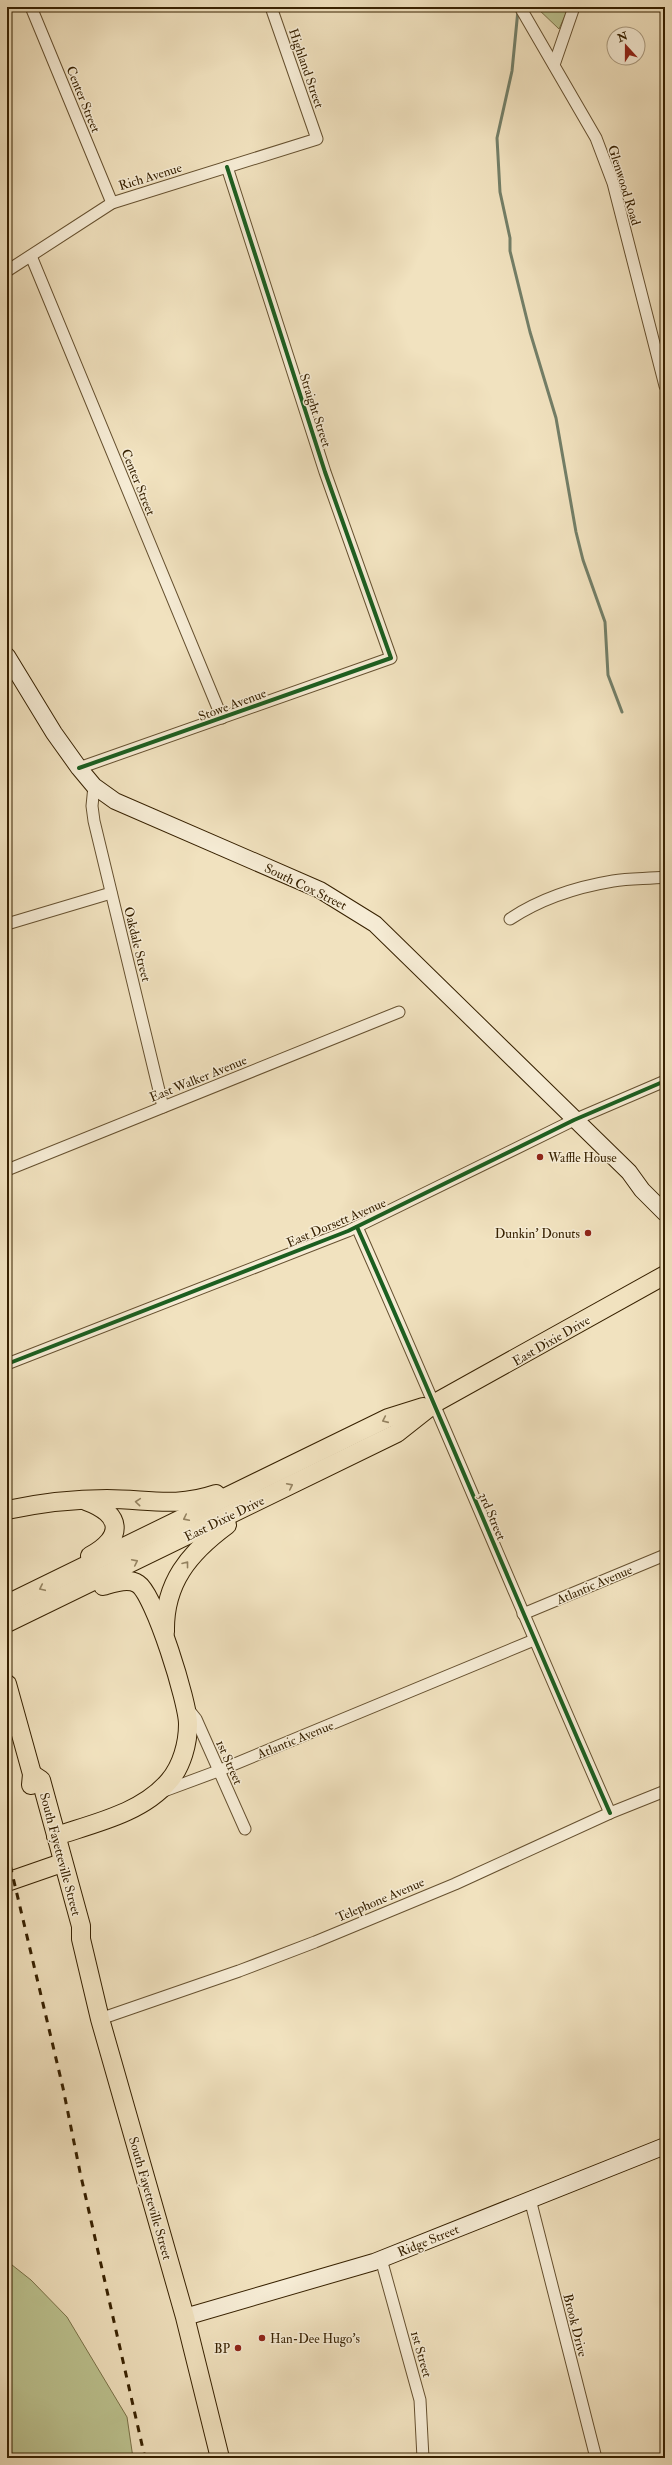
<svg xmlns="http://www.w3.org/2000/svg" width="672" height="2465" viewBox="0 0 672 2465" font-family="'IM FELL Double Pica',serif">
<rect width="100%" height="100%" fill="#f1e2bf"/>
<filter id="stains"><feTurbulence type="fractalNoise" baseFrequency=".005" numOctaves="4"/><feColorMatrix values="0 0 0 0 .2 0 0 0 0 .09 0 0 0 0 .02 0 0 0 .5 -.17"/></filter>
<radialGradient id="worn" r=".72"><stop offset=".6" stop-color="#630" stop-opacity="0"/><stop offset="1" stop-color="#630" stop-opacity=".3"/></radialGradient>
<g fill="#bcc390" stroke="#7a7248">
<path d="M536,7H569L559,29Z"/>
<path d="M7,2261L31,2280L67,2317L127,2417L133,2458H7Z"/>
</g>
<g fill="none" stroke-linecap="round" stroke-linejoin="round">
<path stroke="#737f68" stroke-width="3" d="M518,10L512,71L497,138L500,192L510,238V251L530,332L556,418L576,532L583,560L605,622L608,675L622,712"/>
<defs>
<g id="street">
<path d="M31,7L112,203"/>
<path d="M520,7L596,138L613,183L665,386"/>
<path d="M554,65L574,7"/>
<path d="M31,256L222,718"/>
<path d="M7,271L112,203L317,139L271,7"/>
<path d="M79,768L391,658L325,472L227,167"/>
<path d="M94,786L92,806L94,821L163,1107"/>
<path d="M510,919C540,899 577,887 613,881C630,878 648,879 665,877"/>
<path d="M7,924L111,893"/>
<path d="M7,1170L399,1012"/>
<path d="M357,1227C443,1421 524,1618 610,1813"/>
<path d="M7,1364L348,1231L574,1120L665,1081"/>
<path d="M523,1614L665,1555"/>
<path d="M188,1709L196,1719L245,1829"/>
<path d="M164,1791L218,1771L534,1640"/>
<path d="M100,2019L239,1971L315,1942L455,1884L610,1813L665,1791"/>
<path d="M530,2199L596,2458"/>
<path d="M381,2259L420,2400L423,2458"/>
</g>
<g id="secondary">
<path d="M7,656L54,733L79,768L94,786L115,801L320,890L375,924L629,1172L642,1190L665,1213"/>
<path d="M185,2317L374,2262L665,2146"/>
</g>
<g id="primary">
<path d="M86,1501C122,1514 125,1537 90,1556"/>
<path d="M7,1510C40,1503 73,1499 107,1499C147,1499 175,1508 216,1494"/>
<path d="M7,1604L388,1418L423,1407"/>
<path d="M7,1623L397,1433L435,1403L665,1275"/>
<path d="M165,1632C164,1583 189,1553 227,1525"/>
<path d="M7,1684L32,1774L31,1785"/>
<path d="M32,1774L41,1780L81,1926V1939L100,2019L185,2317L220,2458"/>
<path d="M56,1836C95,1823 142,1813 169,1781C182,1766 188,1743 188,1724C188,1703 155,1595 138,1584C128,1577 113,1583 103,1586"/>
<path d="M7,1882L56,1865"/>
</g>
</defs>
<use href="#street" stroke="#665130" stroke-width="13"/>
<use href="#secondary" stroke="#372101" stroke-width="18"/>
<use href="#primary" stroke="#372101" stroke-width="20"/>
<use href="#street" stroke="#f6ecd5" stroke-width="11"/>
<use href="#secondary" stroke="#f6ecd5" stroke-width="16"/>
<use href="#primary" stroke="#f1e2bf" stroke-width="18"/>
<path stroke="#372101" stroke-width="3" stroke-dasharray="7 7" stroke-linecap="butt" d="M7,1852L63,2088L80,2172L145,2458"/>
<defs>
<g id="cycleway">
<path d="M79,768L391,658L325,472L227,167"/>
<path d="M357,1227C443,1421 524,1618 610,1813"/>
<path d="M7,1364L348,1231L574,1120L665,1081"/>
</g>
</defs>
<use href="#cycleway" stroke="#f6ecd5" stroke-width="6"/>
<use href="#cycleway" stroke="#1b5e20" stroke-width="4"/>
</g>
<defs><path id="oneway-chevron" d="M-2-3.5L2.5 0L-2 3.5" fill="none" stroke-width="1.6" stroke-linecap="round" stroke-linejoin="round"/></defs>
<g stroke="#948260">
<use href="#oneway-chevron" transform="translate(385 1420) rotate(156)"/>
<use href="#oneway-chevron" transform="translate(290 1486) rotate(-26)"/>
<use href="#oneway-chevron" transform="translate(138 1502) rotate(-175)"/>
<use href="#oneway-chevron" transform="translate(186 1518) rotate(154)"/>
<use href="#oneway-chevron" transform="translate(135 1562) rotate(-26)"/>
<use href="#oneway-chevron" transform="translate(186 1564) rotate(-52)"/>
<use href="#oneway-chevron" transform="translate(42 1588) rotate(155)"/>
</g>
<g fill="#8f2418" stroke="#f6ecd5" stroke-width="1.5">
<circle cx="540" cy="1157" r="4"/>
<circle cx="588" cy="1233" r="4"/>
<circle cx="262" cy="2338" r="4"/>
<circle cx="238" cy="2348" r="4"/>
</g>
<g text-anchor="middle" stroke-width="3" stroke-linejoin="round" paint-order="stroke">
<g font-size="13" fill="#372101" stroke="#f6ecd5">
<text transform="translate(307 68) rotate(71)" y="5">Highland Street</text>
<text transform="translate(84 99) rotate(68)" y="5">Center Street</text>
<text transform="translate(150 176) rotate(-17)" y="5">Rich Avenue</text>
<text transform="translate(625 185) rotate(73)" y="5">Glenwood Road</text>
<text transform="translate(316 410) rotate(72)" y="5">Straight Street</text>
<text transform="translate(139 482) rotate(68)" y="5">Center Street</text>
<text transform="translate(232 704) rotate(-20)" y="5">Stowe Avenue</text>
<text transform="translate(306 886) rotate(26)" y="5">South Cox Street</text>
<text transform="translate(138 944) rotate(76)" y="5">Oakdale Street</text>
<text transform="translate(198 1078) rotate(-22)" y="5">East Walker Avenue</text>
<text transform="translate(336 1222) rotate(-23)" y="5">East Dorsett Avenue</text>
<text transform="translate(551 1340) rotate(-30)" y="5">East Dixie Drive</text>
<text transform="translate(493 1516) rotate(67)" y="5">3rd Street</text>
<text transform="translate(224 1518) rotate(-26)" y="5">East Dixie Drive</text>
<text transform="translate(594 1584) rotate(-23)" y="5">Atlantic Avenue</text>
<text transform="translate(295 1739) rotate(-22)" y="5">Atlantic Avenue</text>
<text transform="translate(230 1762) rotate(66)" y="5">1st Street</text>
<text transform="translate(61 1854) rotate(75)" y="5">South Fayetteville Street</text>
<text transform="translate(380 1899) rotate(-23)" y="5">Telephone Avenue</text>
<text transform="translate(151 2198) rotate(74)" y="5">South Fayetteville Street</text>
<text transform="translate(428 2240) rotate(-22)" y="5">Ridge Street</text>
<text transform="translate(576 2325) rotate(76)" y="5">Brook Drive</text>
<text transform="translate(422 2354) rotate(74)" y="5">1st Street</text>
</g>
<g font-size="13" fill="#372101" stroke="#f6ecd5" text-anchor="start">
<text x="548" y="1162">Waffle House</text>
<text x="580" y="1238" text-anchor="end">Dunkin' Donuts</text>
<text x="270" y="2343">Han-Dee Hugo's</text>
<text x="230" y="2353" text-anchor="end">BP</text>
</g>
</g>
<rect width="672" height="2465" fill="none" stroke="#f1e2bf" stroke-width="24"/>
<rect x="8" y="8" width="656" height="2449" fill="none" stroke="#372101" stroke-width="2"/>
<rect x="12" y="12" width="648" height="2441" fill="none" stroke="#372101"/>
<g transform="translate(626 46) rotate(339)"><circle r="19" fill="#f6ecd5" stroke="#aa9b80"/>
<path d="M0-3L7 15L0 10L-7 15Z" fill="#8f2418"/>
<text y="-6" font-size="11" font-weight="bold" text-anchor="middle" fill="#372101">N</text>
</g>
<rect width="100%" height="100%" filter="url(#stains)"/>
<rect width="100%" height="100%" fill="url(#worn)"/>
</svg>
